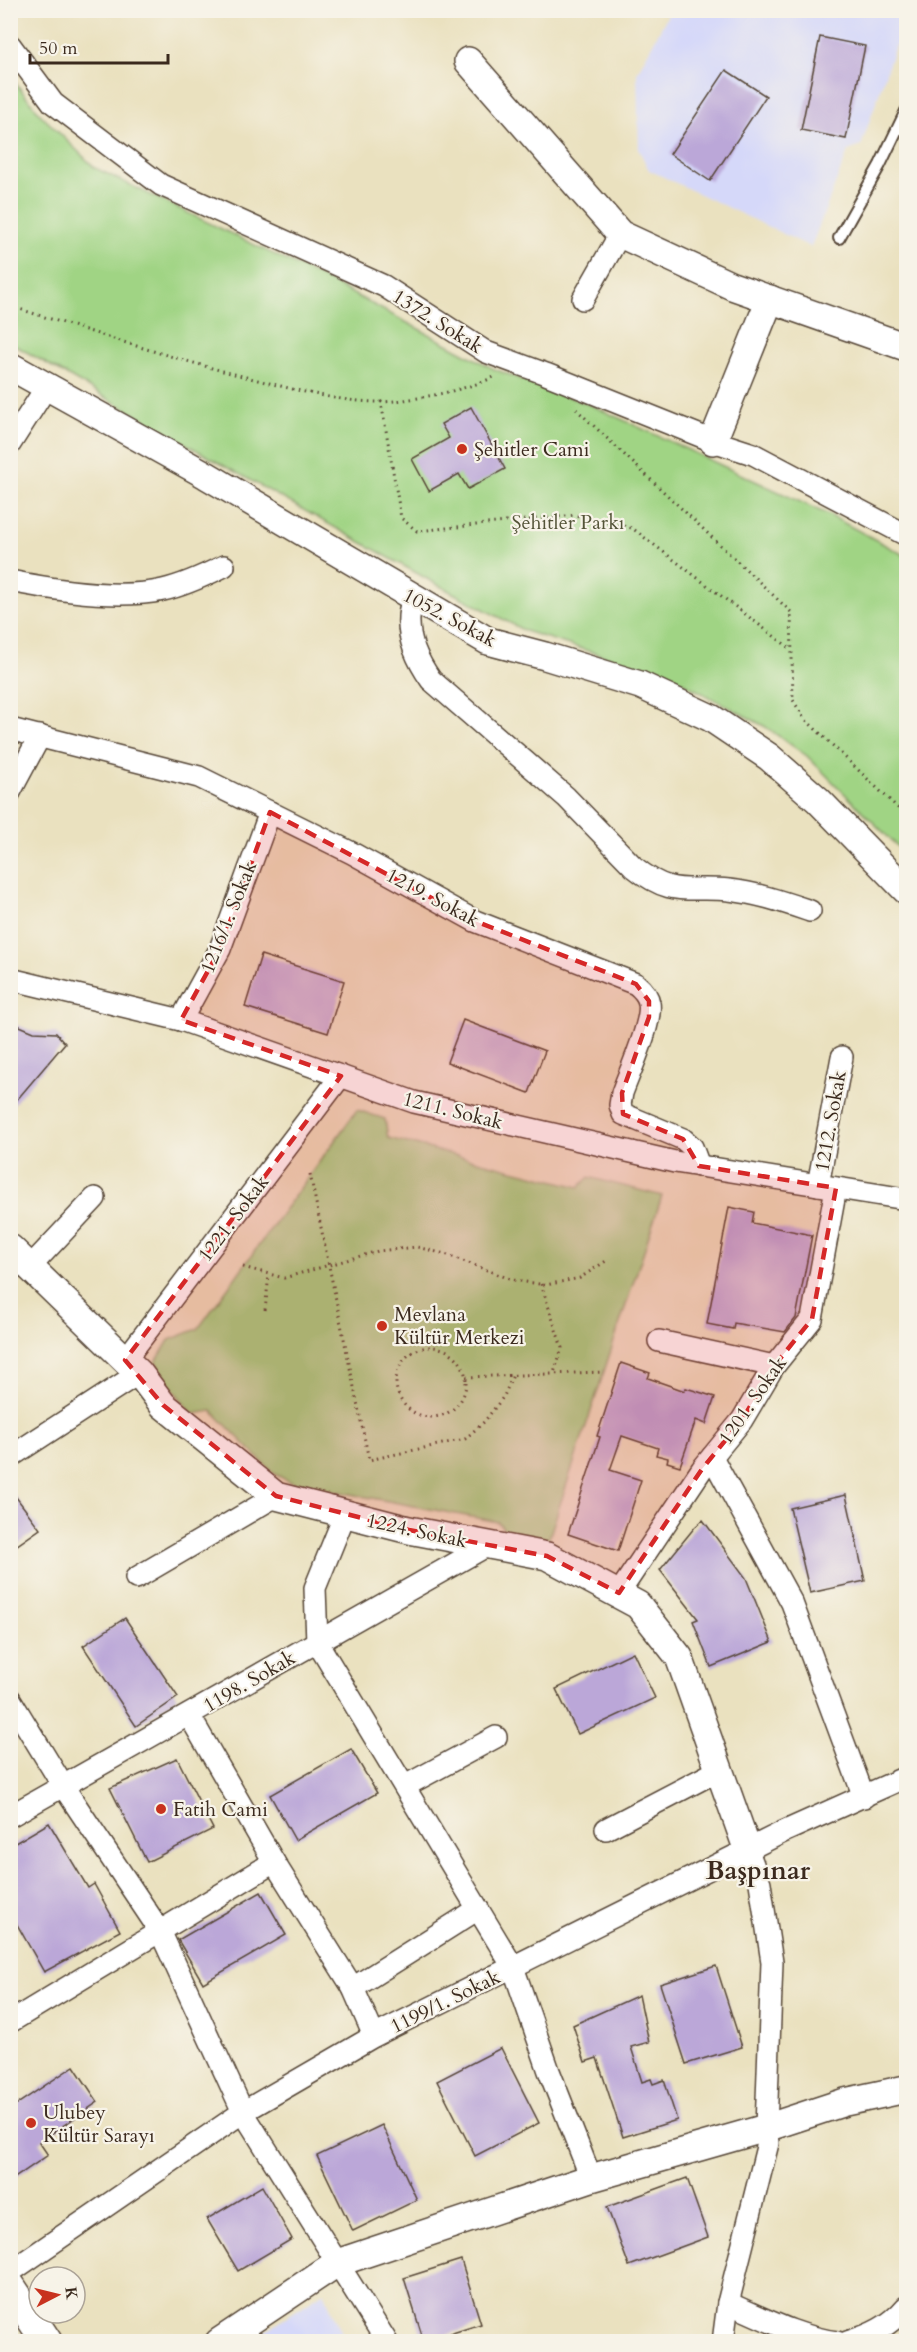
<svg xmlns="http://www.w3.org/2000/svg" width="917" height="2352" viewBox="0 0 917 2352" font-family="Cardo,serif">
<rect width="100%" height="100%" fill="#f7f3e8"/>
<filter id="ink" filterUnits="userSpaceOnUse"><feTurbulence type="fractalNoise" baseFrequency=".0167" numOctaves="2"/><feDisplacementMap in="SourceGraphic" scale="12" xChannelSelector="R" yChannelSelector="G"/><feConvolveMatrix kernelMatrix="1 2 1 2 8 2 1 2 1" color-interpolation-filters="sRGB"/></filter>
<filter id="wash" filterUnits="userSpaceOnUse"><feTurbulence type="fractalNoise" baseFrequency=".008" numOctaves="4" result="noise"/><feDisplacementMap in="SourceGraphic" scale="24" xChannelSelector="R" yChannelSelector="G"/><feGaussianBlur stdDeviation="1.35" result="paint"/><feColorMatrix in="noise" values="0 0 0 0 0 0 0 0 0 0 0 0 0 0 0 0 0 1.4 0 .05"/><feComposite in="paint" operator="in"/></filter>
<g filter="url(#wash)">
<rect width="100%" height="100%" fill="#eae1bf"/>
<g fill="#d5d8f9">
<path d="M670,11H906V31L894,49L861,146L848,151L811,247L649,170L639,150L637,73Z"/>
<path d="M324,2292L345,2341H250Z"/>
</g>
<g fill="#a0d484" stroke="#6e7f51" stroke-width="1.5">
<path d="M10,76L41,115L95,168L325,279L494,369L593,406L831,516L906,556V855L807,756L764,726L674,678L525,631L438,585L221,464L11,343Z"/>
<path d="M357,1110L385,1119L388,1138L579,1187L589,1177L662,1196L548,1541L508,1534L498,1522L293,1483L274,1474L212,1411L193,1414L162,1376L156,1362L169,1340L198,1329Z"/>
</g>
<g id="blocks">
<g fill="#bba7d8">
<path d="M820,37L865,46L846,139L801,130Z"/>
<path d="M726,70L766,96L710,181L670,154Z"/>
<path d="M471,407L505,469L468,489L459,474L429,491L412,459L449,438L441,424Z"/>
<path d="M261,955L344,981L328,1033L245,1007Z"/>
<path d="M463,1020L545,1051L529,1093L447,1062Z"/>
<path d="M10,1022L34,1032L56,1033L65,1043L10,1108Z"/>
<path d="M729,1207L754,1212L752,1223L812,1235L796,1318L785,1332L734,1323L733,1329L707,1324Z"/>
<path d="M621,1363L650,1373L648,1378L685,1391L686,1388L715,1397L706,1424L696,1420L680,1466L667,1462L668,1458L656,1455L658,1448L622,1436L610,1470L641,1480L618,1551L568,1534L600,1437L597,1436Z"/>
<path d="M10,1489L40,1529L10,1550Z"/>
<path d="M846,1495L865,1581L810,1593L790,1508Z"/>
<path d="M703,1520L746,1578L772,1642L711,1667L693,1621L698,1619L660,1570L695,1527Z"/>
<path d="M125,1618L178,1697L136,1726L83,1646Z"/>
<path d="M633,1652L655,1698L578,1734L556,1689Z"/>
<path d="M351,1749L377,1793L295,1840L270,1795Z"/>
<path d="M177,1758L213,1829L147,1862L110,1788Z"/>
<path d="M49,1823L88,1888L94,1884L120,1931L44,1972L10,1912V1846Z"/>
<path d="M261,1892L286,1935L203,1983L178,1940Z"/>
<path d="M716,1966L742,2047L686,2064L660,1984Z"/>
<path d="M639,1995L649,2042L631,2047L642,2082L651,2079L653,2084L664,2080L677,2120L623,2137L597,2058L585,2062L573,2025Z"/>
<path d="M501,2048L539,2123L475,2156L437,2081Z"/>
<path d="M74,2066L98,2102L39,2142L48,2155L10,2181V2109Z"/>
<path d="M382,2125L417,2200L353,2231L317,2156Z"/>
<path d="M687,2178L708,2237L629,2266L607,2207Z"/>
<path d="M262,2186L292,2239L238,2271L207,2219Z"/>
<path d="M461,2260L481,2324L424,2342L404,2278Z"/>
</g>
</g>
</g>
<g filter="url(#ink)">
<use href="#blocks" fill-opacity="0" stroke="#554536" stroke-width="1.5"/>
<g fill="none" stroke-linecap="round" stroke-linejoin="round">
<defs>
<path id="service" d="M839,238L880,165L906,111"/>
<g id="minor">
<path d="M10,45L53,103L161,185L384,286L486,352L546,374L713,441L753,454L906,535"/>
<path d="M583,299L620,234"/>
<path d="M10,444L47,386"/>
<path d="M10,581C55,590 119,600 163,590C185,585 204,576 224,566"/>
<path d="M413,598C402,628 414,656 431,680L566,797L634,867C672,898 687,886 729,890C757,893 783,902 810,911"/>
<path d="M10,729L199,777L352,853L475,921L636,984C642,989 648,995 649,1003C653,1022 629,1073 622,1093L620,1105L623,1114L683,1139L692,1147L699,1166"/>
<path d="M10,792L40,736"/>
<path d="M10,979L181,1020L414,1102L675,1162L906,1199"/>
<path d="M181,1020L220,949L270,812"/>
<path d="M818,1185L842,1057"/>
<path d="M30,1267L95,1198"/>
<path d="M659,1341L774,1366"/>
<path d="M125,1360L341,1076"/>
<path d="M10,1457L139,1373"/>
<path d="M712,1457L792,1603L864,1797"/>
<path d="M345,1514L315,1588L317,1642L513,1967L549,2071L591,2178"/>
<path d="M136,1578L276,1496"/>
<path d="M619,1593L702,1469L742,1420L774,1366L812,1319L836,1188"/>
<path d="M10,1699L63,1786L160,1931L243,2112L387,2342"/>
<path d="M189,1715L274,1862L353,1988L374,2036"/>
<path d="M405,1786L496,1737"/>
<path d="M10,1816L488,1545"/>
<path d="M606,1829L719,1770"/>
<path d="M353,1988L478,1909"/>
<path d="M10,2022L274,1862"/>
<path d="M10,2272L243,2112L374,2036L783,1832L906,1777"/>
<path d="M728,2303C763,2318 798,2337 837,2342"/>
<path d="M723,2342L728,2303L768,2143L766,2128L772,1962L760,1883L748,1851"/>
<path d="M847,2342C871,2335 890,2326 906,2307"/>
</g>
<g id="tertiary">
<path d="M468,61L620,234L732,286L906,347"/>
<path d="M10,366L206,475L488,641L545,656L640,685L711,718L769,757L818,800L906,890"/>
<path d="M713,441L770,299"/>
<path d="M10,1248L139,1373L163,1405L276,1496L409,1530L547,1556L638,1605L679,1657L748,1851"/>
<path d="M219,2342L337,2263L591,2178L766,2128L845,2102L906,2089"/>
</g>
<path id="secondary" d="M10,2286L47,2342"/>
</defs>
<use href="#service" stroke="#554536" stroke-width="14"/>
<use href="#minor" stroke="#554536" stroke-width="24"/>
<use href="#tertiary" stroke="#554536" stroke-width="30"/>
<use href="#secondary" stroke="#554536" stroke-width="33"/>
<g stroke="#554536" stroke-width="3" stroke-dasharray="1.5 4.5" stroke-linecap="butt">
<path d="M10,306C89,331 167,357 246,377C289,388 332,401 376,402C408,402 468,390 496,376"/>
<path d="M381,401L401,518L417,531L575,515L632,528L791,649"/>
<path d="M576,409L791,612L793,700L804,718L900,810L906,813"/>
<path d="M310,1174L369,1460L465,1439L484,1422L504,1396L513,1375"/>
<path d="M243,1267L284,1278L378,1251L417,1247L445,1254L513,1280L546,1285L580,1278L609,1259"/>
<path d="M541,1284L562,1348L554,1373"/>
<path d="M265,1310L269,1275"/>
<circle cx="431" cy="1382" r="35"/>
<path d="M466,1377L603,1372"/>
</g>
<use href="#service" stroke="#fff" stroke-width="10"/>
<use href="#minor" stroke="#fff" stroke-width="21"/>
<use href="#tertiary" stroke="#fff" stroke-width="27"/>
<use href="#secondary" stroke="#fff" stroke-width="30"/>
</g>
</g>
<path fill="#d62828" fill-opacity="0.2" stroke="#d62828" stroke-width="4.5" stroke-dasharray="12 8" stroke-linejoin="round" d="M270,812L475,921L636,984L649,1001V1017L622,1093L623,1114L683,1139L699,1166L836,1188L812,1319L774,1366L742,1420L702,1469L619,1593L547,1556L409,1530L276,1496L163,1405L125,1360L341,1076L181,1020L220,949Z"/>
<g fill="#c8321e" stroke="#f7f3e8" stroke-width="2">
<circle cx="462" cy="449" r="6"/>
<circle cx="382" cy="1326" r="6"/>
<circle cx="161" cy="1809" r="6"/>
<circle cx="31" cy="2123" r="6"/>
</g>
<g text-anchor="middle" stroke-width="4.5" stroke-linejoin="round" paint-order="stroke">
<g font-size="20" fill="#3b2a1e" stroke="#f7f3e8">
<text transform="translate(438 321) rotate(32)" y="7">1372. Sokak</text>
<text transform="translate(450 617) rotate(28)" y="7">1052. Sokak</text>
<text transform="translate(433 897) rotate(28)" y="7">1219. Sokak</text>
<text transform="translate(228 917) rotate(-68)" y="7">1216/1. Sokak</text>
<text transform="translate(453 1110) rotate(14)" y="7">1211. Sokak</text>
<text transform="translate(830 1121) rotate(-80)" y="7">1212. Sokak</text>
<text transform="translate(233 1218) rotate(-53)" y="7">1221. Sokak</text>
<text transform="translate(752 1400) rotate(-55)" y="7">1201. Sokak</text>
<text transform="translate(417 1530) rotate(12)" y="7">1224. Sokak</text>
<text transform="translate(249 1681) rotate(-30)" y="7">1198. Sokak</text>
<text transform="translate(445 2001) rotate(-26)" y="7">1199/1. Sokak</text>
</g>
<g font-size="20" fill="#3b2a1e" stroke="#f7f3e8" text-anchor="start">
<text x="474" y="456">Şehitler Cami</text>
<text x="394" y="1321">Mevlana<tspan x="394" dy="23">Kültür Merkezi</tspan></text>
<text x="173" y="1816">Fatih Cami</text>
<text x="43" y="2119">Ulubey<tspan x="43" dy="23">Kültür Sarayı</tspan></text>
</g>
<g font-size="20" fill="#545438" stroke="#f7f3e8">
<text x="568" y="529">Şehitler Parkı</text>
</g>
<g font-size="26" font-weight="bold" fill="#3b2a1e" stroke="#f7f3e8">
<text x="758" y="1879">Başpınar</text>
</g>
</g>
<rect width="917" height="2352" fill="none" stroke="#f7f3e8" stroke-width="36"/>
<g transform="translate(57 2295) rotate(83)"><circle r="28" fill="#f7f3e8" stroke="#aca397" stroke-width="1.5"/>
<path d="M0-4.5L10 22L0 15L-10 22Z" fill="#c8321e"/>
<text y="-9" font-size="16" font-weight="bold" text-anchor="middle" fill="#3b2a1e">K</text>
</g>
<path d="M30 54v9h138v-9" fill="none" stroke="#3b2a1e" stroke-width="3"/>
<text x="39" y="54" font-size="18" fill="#3b2a1e" stroke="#f7f3e8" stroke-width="4.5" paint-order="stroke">50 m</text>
</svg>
